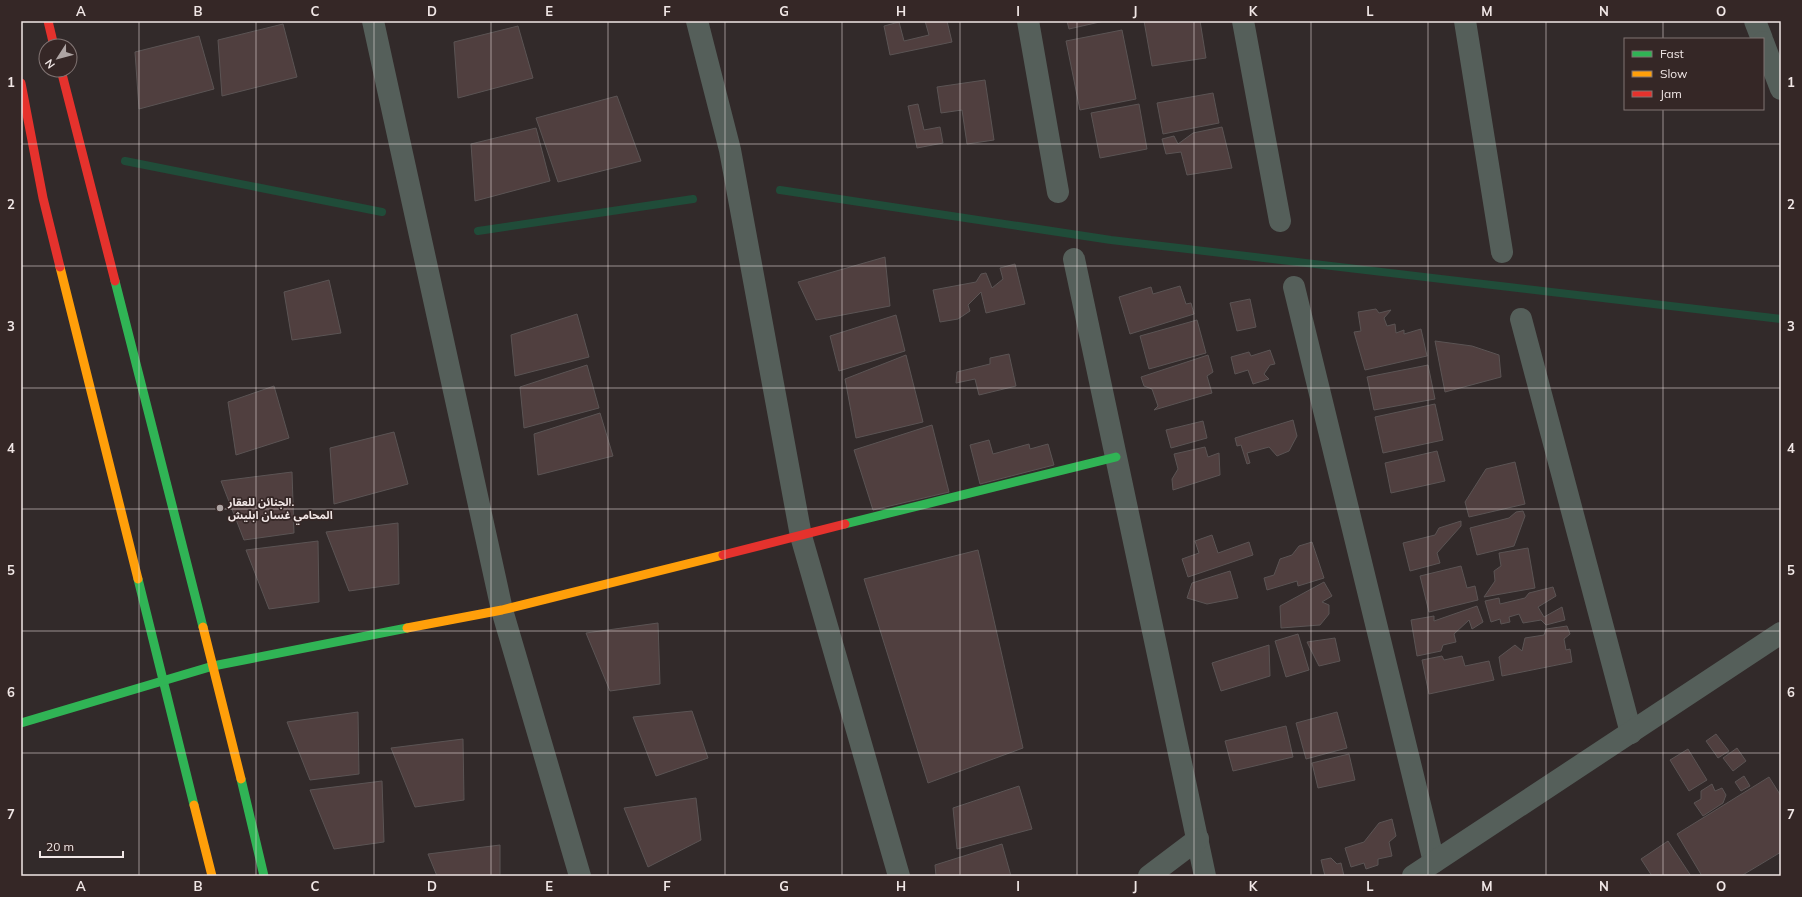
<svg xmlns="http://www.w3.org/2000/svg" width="1802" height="897" viewBox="0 0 1802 897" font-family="Mulish,'Noto Sans Arabic',sans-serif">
<rect width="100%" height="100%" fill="#322a2a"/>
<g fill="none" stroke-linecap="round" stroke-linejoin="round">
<g stroke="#204c39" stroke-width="8">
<path d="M125,161L382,212"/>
<path d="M780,190L1111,240L1781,319"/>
<path d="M478,231L693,199"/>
</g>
</g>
<g fill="#503f3f" stroke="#5b5454">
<path d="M925,21H947L952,42L890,55L884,26L899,22L904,41L929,35Z"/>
<path d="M1067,21H1104L1069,29Z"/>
<path d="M1144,21H1200L1206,58L1152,66Z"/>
<path d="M283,24L297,77L222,96L218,40Z"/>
<path d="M518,26L533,78L458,98L454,42Z"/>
<path d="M1122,30L1136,99L1080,110L1066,41Z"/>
<path d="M199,36L214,89L139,109L135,52Z"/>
<path d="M985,80L994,140L967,144L962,110L941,113L937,87Z"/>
<path d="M1213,93L1219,123L1163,134L1157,103Z"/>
<path d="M617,96L641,161L558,182L536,118Z"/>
<path d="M918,104L924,130L940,127L943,143L917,148L908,106Z"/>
<path d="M1139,104L1147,149L1100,158L1091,113Z"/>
<path d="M1222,127L1232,168L1187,175L1181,152L1166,154L1162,139L1174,136L1178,144L1193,133Z"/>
<path d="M536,128L550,181L475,201L471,144Z"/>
<path d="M885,257L890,306L816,320L798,282Z"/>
<path d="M1015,264L1025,304L986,313L981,292L968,305L970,311L958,319L940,322L933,290L976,282L981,274L986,273L992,288L1003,279L1000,268Z"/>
<path d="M329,280L341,333L292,340L284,292Z"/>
<path d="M1180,286L1186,304L1191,303L1194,314L1130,334L1119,297L1151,287L1153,294Z"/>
<path d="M1250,299L1256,327L1237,331L1230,303Z"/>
<path d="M1376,309L1379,313L1391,310L1384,318L1387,326L1395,324L1396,333L1404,330V334L1421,329L1427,356L1365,370L1354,332L1361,331L1358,312Z"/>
<path d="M577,314L589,357L515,376L511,335Z"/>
<path d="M896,315L905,351L839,371L830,336Z"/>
<path d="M1197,320L1206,353L1149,369L1140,336Z"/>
<path d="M1435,341L1472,346L1499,355L1501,377L1445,392Z"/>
<path d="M1270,350L1275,364L1270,365L1264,374L1269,379L1253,384L1248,370L1235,374L1231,357L1249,352L1251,356Z"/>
<path d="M1009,354L1016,386L979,395L975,379L956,383L957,372L990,364V358Z"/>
<path d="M906,355L923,422L856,438L845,379Z"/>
<path d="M1208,355L1213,372L1207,376L1212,393L1154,410L1158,406L1152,389L1144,386L1141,377Z"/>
<path d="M587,365L599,408L524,428L520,387Z"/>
<path d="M1428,365L1435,399L1374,410L1367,377Z"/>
<path d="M274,386L289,438L236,455L228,402Z"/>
<path d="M1435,404L1443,440L1383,453L1375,417Z"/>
<path d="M600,413L613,456L538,475L534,434Z"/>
<path d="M1293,420L1297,436L1289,451L1277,456L1269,447L1247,453L1250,463L1247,464L1241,445L1237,446L1235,438Z"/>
<path d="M1203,421L1207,438L1171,448L1166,430Z"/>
<path d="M932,425L949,492L873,510L854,450Z"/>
<path d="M394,432L408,484L334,504L330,448Z"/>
<path d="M989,440L993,454L1029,444L1030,449L1048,444L1054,465L980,484L970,445Z"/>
<path d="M1205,447L1208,457L1219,453L1220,475L1173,490L1172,479L1178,469L1174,454Z"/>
<path d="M1437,451L1445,481L1391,493L1385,463Z"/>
<path d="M1515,462L1525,504L1469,517L1465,502L1486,469Z"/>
<path d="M292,472L294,533L244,540L221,481Z"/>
<path d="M1523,511L1525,516L1514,546L1477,555L1470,528L1509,518L1516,512Z"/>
<path d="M1461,521V526L1437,553L1440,563L1410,571L1403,543L1435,535L1439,528Z"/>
<path d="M398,523L399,584L349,591L326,532Z"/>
<path d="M1212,535L1218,553L1249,542L1253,555L1188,577L1182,559L1199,553L1195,541Z"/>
<path d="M318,541L319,602L269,609L246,550Z"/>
<path d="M1312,542L1324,578L1298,586L1297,581L1267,590L1264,578L1274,575L1280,559L1292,555L1299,546Z"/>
<path d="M1528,548L1535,588L1484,597L1495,581L1494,571L1501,566L1499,553Z"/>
<path d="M978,550L1023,748L928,783L864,579Z"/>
<path d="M1461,566L1467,588L1475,586L1478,600L1429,612L1420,576Z"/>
<path d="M1230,571L1238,598L1207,604L1187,598L1192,583Z"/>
<path d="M1324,582L1332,596L1322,602L1329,605V614L1320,625L1281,628L1280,606Z"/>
<path d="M1553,587L1556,596L1538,607L1544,617L1562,607L1565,620L1546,625L1541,620L1523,623L1519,614L1509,617L1510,622L1501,624L1500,619L1491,622L1485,601L1499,598L1500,604L1525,598L1529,593Z"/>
<path d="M1477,606L1483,622L1472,629L1469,620L1454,634L1456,642L1443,645L1441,651L1417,656L1411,620L1434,616V621Z"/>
<path d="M658,623L660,684L610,691L586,633Z"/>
<path d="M1567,626L1570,634L1564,639L1566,650L1570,649L1572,662L1502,676L1499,657L1515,645L1522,651L1525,638L1544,635L1546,629Z"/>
<path d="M1298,634L1309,670L1286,677L1275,641Z"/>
<path d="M1335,638L1340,661L1319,666L1307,642Z"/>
<path d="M1269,645L1270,676L1221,691L1212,663Z"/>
<path d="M1442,656L1444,660L1462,656L1465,666L1489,661L1494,680L1429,694L1422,660Z"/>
<path d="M692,711L708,758L656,776L633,717Z"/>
<path d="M358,712L359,774L310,780L287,722Z"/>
<path d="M1337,712L1347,748L1306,759L1296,723Z"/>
<path d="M1286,726L1293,757L1233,771L1225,741Z"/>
<path d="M1716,734L1729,751L1718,758L1706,741Z"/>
<path d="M463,739L464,800L415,807L391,748Z"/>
<path d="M1737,748L1746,761L1733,771L1723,758Z"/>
<path d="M1688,749L1707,780L1689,791L1670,760Z"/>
<path d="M1349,754L1355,780L1318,788L1312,763Z"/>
<path d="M1744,776L1750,786L1741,791L1735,782Z"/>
<path d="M1769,777L1781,796V852L1741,876H1702L1677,834Z"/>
<path d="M382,781L384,842L334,849L310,790Z"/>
<path d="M1712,784L1715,791L1722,788L1726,795L1723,803L1703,816L1694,803L1701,799V791Z"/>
<path d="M1019,786L1032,829L957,849L953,808Z"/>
<path d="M696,798L701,840L648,867L624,808Z"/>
<path d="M1392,819L1396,836L1389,842L1392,856L1378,859V865L1366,869L1364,863L1351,867L1345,848L1364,842L1379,823Z"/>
<path d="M1668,841L1691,876H1652L1641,859Z"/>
<path d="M1002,844L1011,876H936L935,865Z"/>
<path d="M500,845V876H437L428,854Z"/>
<path d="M1331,858L1337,864L1341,863L1344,876H1325L1321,860Z"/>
</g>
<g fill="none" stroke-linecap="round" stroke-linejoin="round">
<g stroke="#555f5a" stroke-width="22">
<path d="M373,21L502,610L580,876"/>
<path d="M697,21L730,150L801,536L899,876"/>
<path d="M1028,21L1058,192"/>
<path d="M1243,21L1280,221"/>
<path d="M1465,21L1502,252"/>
<path d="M1755,21L1762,39"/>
<path d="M1763,42L1781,89"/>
<path d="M1074,259L1205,876"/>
<path d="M1294,287L1434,862"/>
<path d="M1521,319L1631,733"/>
<path d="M1149,876L1198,839"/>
<path d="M1413,876L1781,633"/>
</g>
<g stroke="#30b455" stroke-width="9">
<path d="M115,281L203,627"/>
<path d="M845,524L1116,457"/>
<path d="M138,579L194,805"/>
<path d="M21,723L213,666L407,628"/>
<path d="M241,779L264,876"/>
</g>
<g stroke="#ff9f0a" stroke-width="9">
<path d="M60,267L138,579"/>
<path d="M203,627L241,779"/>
<path d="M407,628L502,610L723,555"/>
<path d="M194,805L212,876"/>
</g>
<g stroke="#e5322d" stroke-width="9">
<path d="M48,21L54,46"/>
<path d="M61,70L115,281"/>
<path d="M21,83L43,198L60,267"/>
<path d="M723,555L845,524"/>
</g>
</g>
<path fill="none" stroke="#f1e7e6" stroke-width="1" stroke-opacity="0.55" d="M139,21V876M256,21V876M374,21V876M491,21V876M608,21V876M725,21V876M842,21V876M960,21V876M1077,21V876M1194,21V876M1311,21V876M1428,21V876M1546,21V876M1663,21V39M1663,109V876M21,144H1781M21,266H1781M21,388H1781M21,509H1781M21,631H1781M21,753H1781"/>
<circle fill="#aea5a4" stroke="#352726" stroke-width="1.5" cx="220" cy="508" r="4"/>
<g text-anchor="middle" stroke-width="3.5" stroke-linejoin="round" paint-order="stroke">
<g font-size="11" font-weight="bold" fill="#f1e7e6" stroke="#352726" text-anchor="start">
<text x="228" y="506">الجنائن للعقار.<tspan x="228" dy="13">المحامي غسان ابليش</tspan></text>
</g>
</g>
<rect width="1802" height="897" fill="none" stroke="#352726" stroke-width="44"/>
<rect x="1624" y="38" width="140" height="72" fill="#352726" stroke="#807473"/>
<rect x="1632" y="51" width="20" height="6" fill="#30b455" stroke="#807473"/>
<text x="1660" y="58" font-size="12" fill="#f1e7e6">Fast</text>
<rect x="1632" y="71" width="20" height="6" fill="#ff9f0a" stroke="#807473"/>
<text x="1660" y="78" font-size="12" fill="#f1e7e6">Slow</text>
<rect x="1632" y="91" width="20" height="6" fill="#e5322d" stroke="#807473"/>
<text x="1660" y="98" font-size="12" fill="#f1e7e6">Jam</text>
<g transform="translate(58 58) rotate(234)"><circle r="19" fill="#352726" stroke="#807473"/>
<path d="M0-3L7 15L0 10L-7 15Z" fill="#aea5a4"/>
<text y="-6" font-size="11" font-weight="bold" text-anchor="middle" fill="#f1e7e6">N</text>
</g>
<path d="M40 851v6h83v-6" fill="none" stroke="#f1e7e6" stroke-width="2"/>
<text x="46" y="851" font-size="12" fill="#f1e7e6" stroke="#352726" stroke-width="3" paint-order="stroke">20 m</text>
<rect x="22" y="22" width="1758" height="853" fill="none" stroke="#f1e7e6" stroke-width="1.5"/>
<g font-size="13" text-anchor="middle" font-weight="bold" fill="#f1e7e6">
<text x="81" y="16">A</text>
<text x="198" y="16">B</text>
<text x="315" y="16">C</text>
<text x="432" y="16">D</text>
<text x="549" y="16">E</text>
<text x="667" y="16">F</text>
<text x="784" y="16">G</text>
<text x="901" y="16">H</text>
<text x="1018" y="16">I</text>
<text x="1135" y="16">J</text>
<text x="1253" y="16">K</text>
<text x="1370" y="16">L</text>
<text x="1487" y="16">M</text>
<text x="1604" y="16">N</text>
<text x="1721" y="16">O</text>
<text x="11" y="87">1</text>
<text x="1791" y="87">1</text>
<text x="11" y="209">2</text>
<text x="1791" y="209">2</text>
<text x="11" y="331">3</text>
<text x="1791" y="331">3</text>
<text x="11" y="453">4</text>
<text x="1791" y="453">4</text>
<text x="11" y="575">5</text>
<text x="1791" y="575">5</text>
<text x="11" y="697">6</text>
<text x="1791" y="697">6</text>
<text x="11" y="819">7</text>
<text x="1791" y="819">7</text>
<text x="81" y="891">A</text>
<text x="198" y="891">B</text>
<text x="315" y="891">C</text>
<text x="432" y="891">D</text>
<text x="549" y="891">E</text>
<text x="667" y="891">F</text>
<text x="784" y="891">G</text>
<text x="901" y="891">H</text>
<text x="1018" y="891">I</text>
<text x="1135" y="891">J</text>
<text x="1253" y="891">K</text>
<text x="1370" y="891">L</text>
<text x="1487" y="891">M</text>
<text x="1604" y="891">N</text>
<text x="1721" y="891">O</text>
</g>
</svg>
